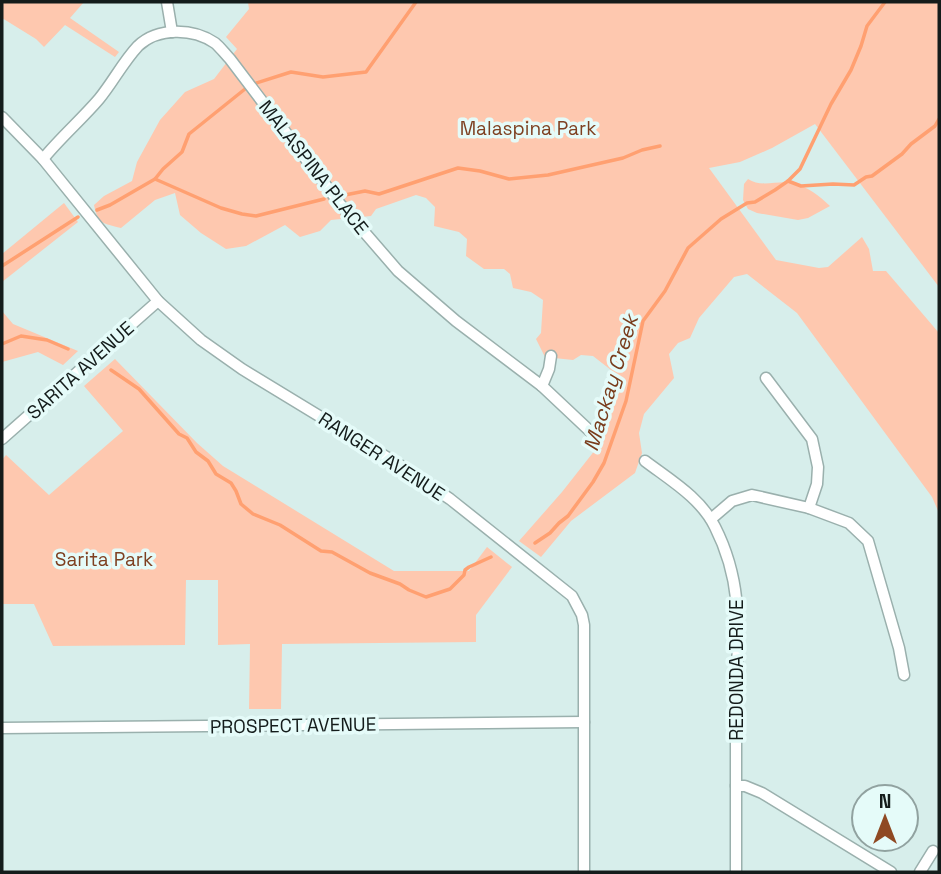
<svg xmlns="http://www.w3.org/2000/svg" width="941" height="874" viewBox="0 0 941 874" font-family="'Space Grotesk',sans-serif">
<rect width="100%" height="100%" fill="#d7eeeb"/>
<g fill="#fec8af">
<path d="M2,2H84L70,18L119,52L115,57L65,25L44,47L36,39L2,18Z"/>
<path d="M248,2H939V287L815,124L772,148L740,162L709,168L776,260L819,268L828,267L862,237L869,249L873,271H886L939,333V513L932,497L797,313L747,274L734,277L699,318L690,338L678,343L669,354L674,378L644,414L639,433L642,453L635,473L571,521L541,557L519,541L562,492L599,445L598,426L608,409L611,370L593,356L581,355L573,360L545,357L536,339L541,333L543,300L531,292L513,288L510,274L504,269H484L466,256L467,239L459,232L434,226L435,207L426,198L416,195L376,209L371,216L331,220L320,231L300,237L285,225L246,246L226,249L201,233L180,215L175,193L155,200L121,228C103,223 98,225 94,205L104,196L132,181L137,162L160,120L185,92L214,79L237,49L226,37L249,9Z"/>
<path d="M748,179C761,188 778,180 792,183C809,187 818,195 830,206L808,218L798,220L757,213L748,209L743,200L744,184Z"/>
<path d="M64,203L78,222L2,282V254Z"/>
<path d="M2,311L13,324L78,351L63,365L38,352L2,362Z"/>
<path d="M115,359L197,443L223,466L394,571H469L487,547L512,567L476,615V642L282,644L281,709H249L250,644L218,645V580H186L185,645L53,646L34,604H2V460L6,455L49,495L123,431L84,386Z"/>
</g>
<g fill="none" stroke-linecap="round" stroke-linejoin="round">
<g stroke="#ffa071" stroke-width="3.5">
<path d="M155,179L221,208L242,214L256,216L324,199"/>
<path d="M788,181L801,186L833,184L854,185L866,177L872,176L902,154L911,144L935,126L939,119"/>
<path d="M345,195L365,191L379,194L458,168L480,171L509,179L548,175L623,158L642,150L660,146"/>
<path d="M97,210L110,205L155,179L163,169L182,152L189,134L250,85L291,72L323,77L366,72L416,2"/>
<path d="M2,266L78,217"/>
<path d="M2,344L21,336L47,340L68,349"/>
<path d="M111,370L139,389L179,434L187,438L196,452L208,461L216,474L231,483L236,491L241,504L253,514L280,525L321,551L332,552L370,573L400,584L409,590L426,597L450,589L464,575L465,570L469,567L491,557"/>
<path d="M535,543L550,533L559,523L568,516L593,482L604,463L626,401L643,321L665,291L688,248L721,219L747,203L755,202L775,190L788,181L800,169L831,104L851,70L861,46L867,26L885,2"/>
</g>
<defs>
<g id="minor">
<path d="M167,2L172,32"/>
<path d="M2,117L43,159L158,301L201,340L242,369L398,464L450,499L572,596L582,615L584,625V872"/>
<path d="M43,159C60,138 81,120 99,99C113,82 123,62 138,46C158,27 193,28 215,43C220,47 225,54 230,59L340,204L398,271L456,321L542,386L593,434"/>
<path d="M766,378L812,439L818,467L817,484L809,508"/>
<path d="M542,386L549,369L551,356"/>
<path d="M2,439L158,301"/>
<path d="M645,461C670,480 701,498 715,527C746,588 737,641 736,706C736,761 736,817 736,872"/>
<path d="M711,519L732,501L752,495L809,508L849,523L868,541L899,648L904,675"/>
<path d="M2,728L584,722"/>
<path d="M736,786H745L762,793L891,872"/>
<path d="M920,872L933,851"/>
</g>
</defs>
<use href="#minor" stroke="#9ab0ad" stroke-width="13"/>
<use href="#minor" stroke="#fff" stroke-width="10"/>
</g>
<g text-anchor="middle" stroke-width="7" stroke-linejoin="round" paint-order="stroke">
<g font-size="19" fill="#7e4021" stroke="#e5fbf9">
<text x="528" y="135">Malaspina Park</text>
<text x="104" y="566">Sarita Park</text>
</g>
<g font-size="19" fill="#141c1b" stroke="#e5fbf9">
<text transform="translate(314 167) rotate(52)" y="7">MALASPINA PLACE</text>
<text transform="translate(80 370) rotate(-42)" y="7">SARITA AVENUE</text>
<text transform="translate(382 456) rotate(33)" y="7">RANGER AVENUE</text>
<text transform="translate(736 670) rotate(-90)" y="7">REDONDA DRIVE</text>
<text transform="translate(293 725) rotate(-1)" y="7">PROSPECT AVENUE</text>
</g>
<g font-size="21" font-style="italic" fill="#793c1c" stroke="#e5fbf9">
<text transform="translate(611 383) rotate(-73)" y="7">Mackay Creek</text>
</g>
</g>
<rect width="941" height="874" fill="none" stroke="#141c1b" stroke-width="7"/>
<g transform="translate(885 818)"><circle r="33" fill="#e5fbf9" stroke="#91a2a0" stroke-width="2"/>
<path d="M0-5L12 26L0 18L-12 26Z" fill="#8f4923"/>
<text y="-10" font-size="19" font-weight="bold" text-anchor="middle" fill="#141c1b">N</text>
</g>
</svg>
